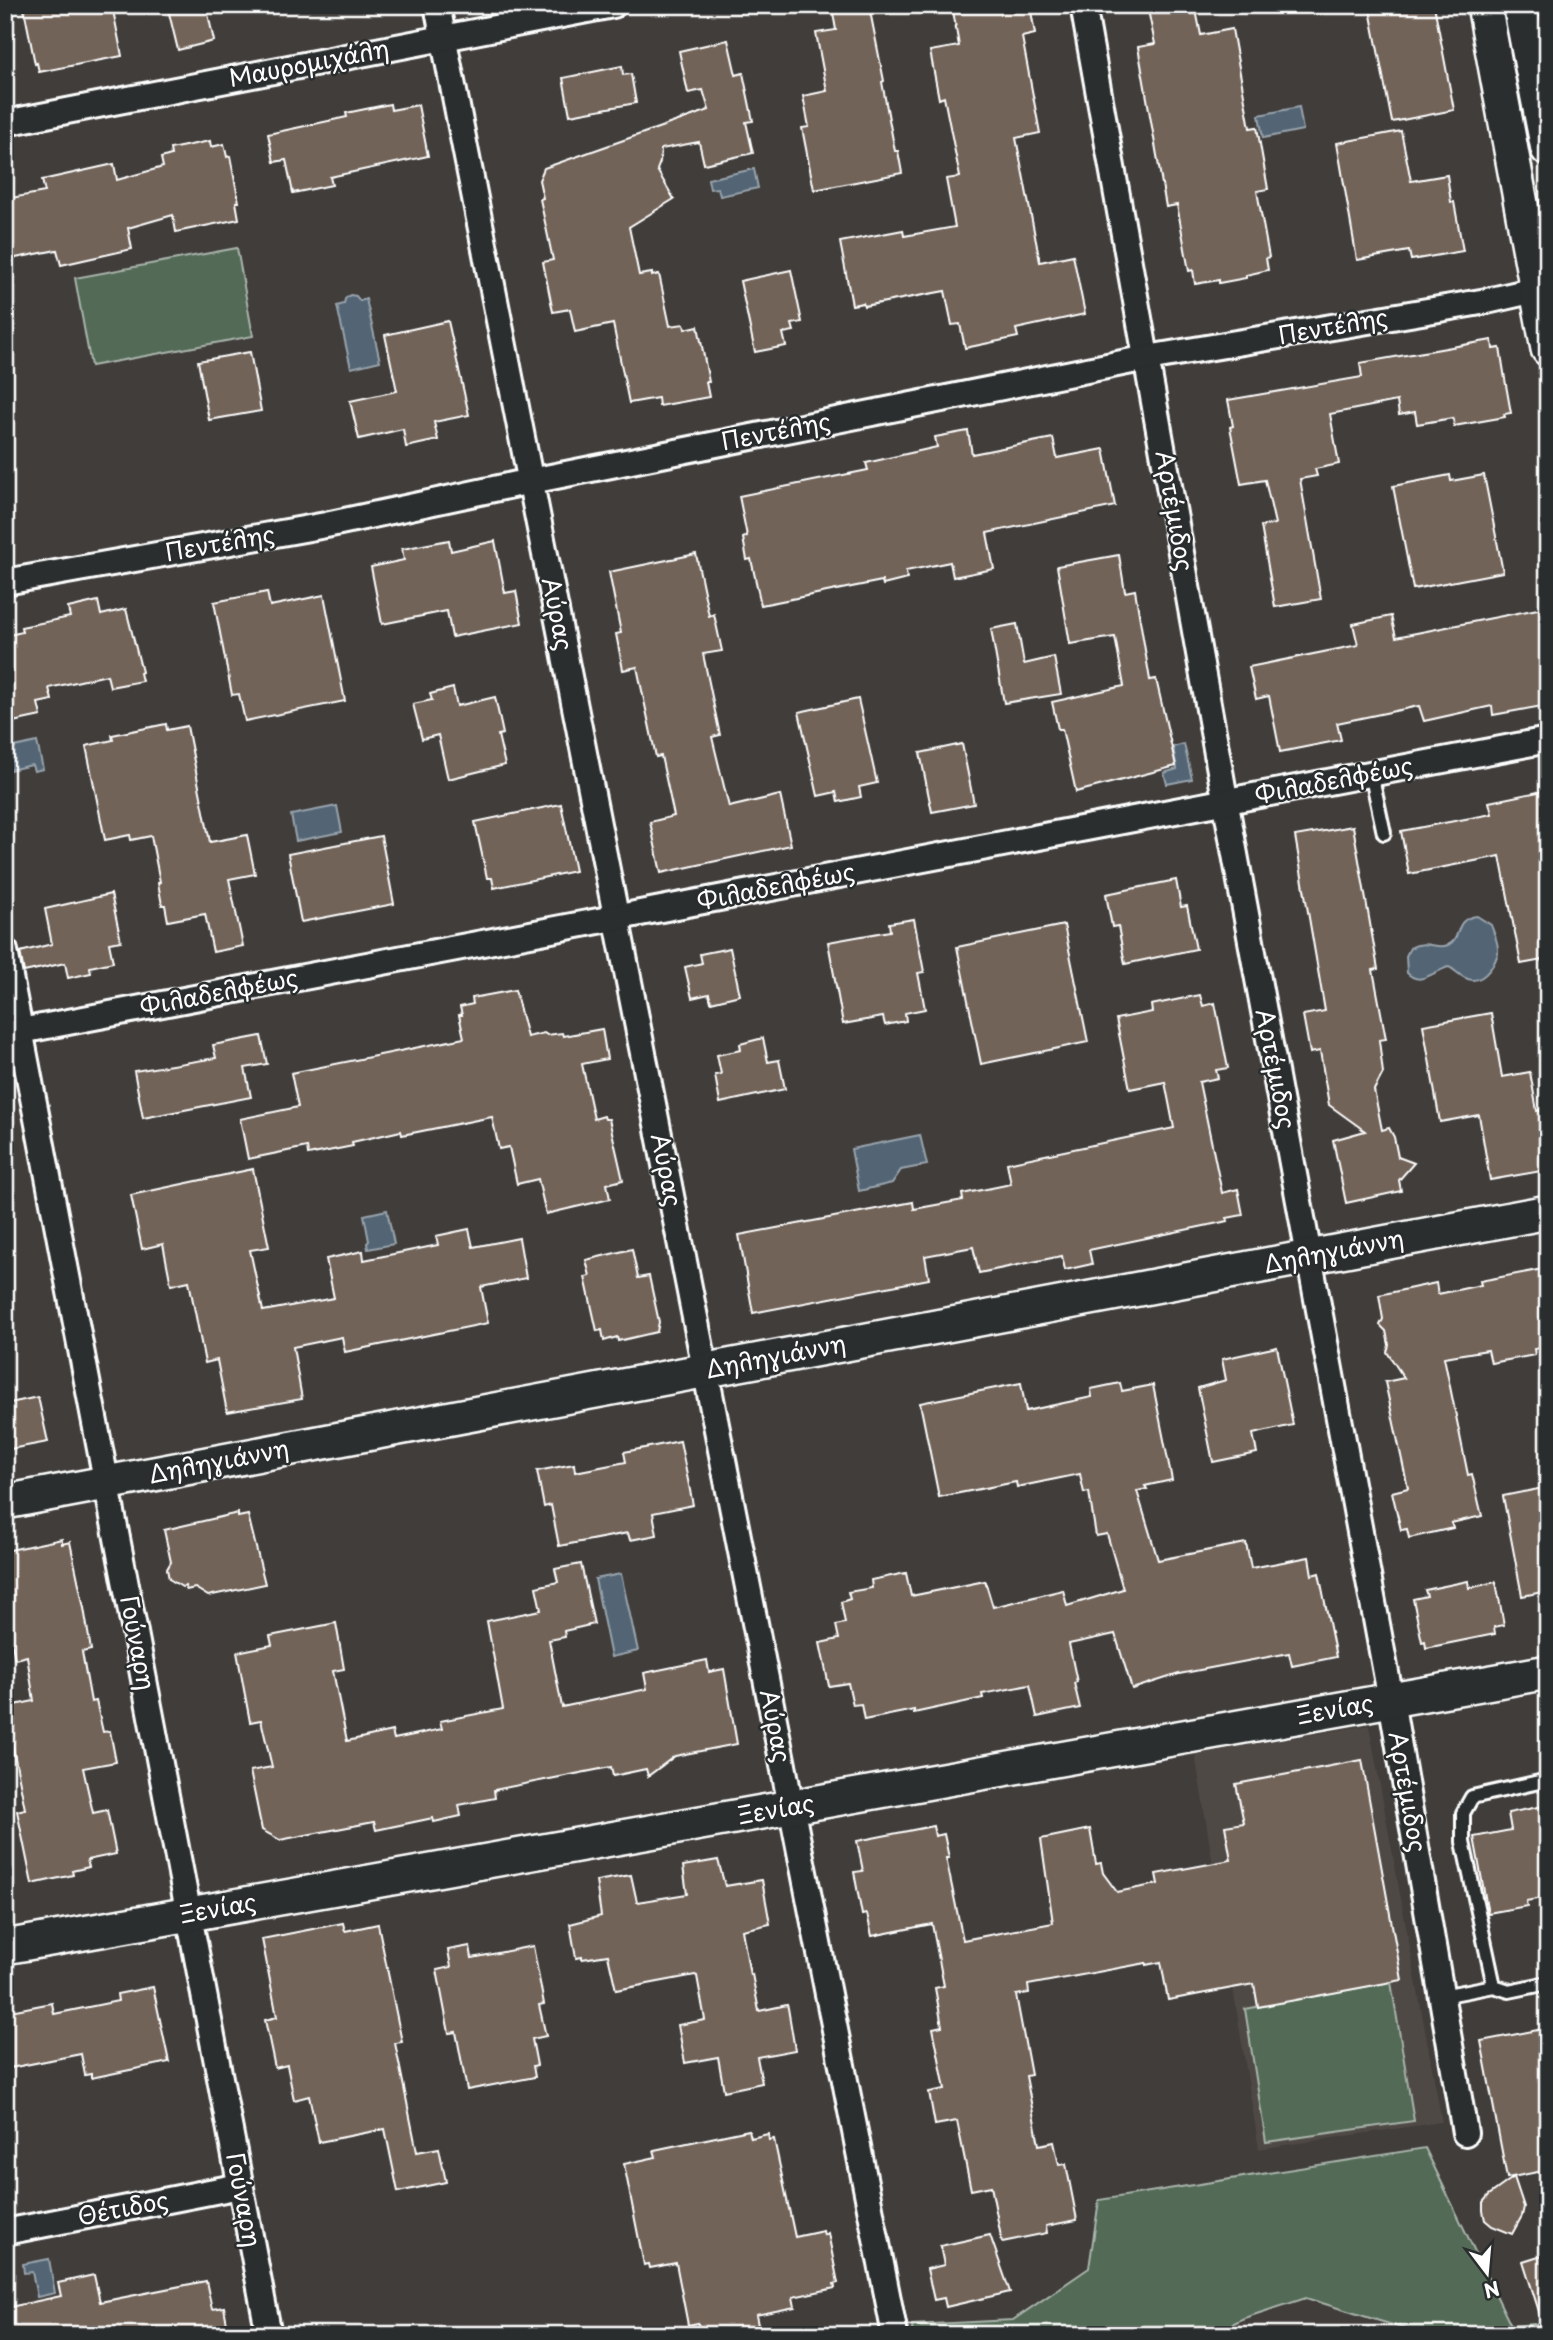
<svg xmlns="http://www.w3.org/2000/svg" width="1553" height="2340" viewBox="0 0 1553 2340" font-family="'Playpen Sans',sans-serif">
<rect width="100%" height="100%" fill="#403d3b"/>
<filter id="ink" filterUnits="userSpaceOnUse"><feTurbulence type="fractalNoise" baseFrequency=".0143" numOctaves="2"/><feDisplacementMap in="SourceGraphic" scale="14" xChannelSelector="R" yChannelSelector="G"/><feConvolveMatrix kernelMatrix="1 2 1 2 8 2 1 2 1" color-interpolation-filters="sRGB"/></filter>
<g filter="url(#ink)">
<path fill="#4f4844" d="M1369,1725L1442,2122L1259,2149L1195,1754Z"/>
<g fill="#536a57" stroke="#a9b4ab" stroke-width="2">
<path d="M1494,5H1503L1548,250L1541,251Z"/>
<path d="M237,248L253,336L91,366L75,278Z"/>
<path d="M1391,1982L1414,2121L1266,2142L1245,2009Z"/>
<path d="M1425,2148L1511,2326L1548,2323V2335H1418L1415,2332L1306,2298L1244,2318L1210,2335H914L912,2325L1013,2320L1089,2268L1099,2200Z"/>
</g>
<g fill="#536575" stroke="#98a3ac" stroke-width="2">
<path d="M1299,107L1303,130L1263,138L1259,115Z"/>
<path d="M754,169L758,188L720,196L718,188L710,189L708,179Z"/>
<path d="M350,295L356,296L360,301L366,299L380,361L351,368L337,306L344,304L345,299Z"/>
<path d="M37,742L43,769L34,771L32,765L5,771V749Z"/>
<path d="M1184,744L1192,779L1167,784L1164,773L1177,769L1173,747Z"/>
<path d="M337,806L342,832L296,841L291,815Z"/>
<path d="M1477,916L1491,925C1494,933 1499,944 1498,952C1496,963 1485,980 1473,980C1463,980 1457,971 1449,967C1433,971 1421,987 1407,973L1406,956L1410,948C1427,939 1436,950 1448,945C1463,938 1452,919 1477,916Z"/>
<path d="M920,1135L927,1165L901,1170L892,1183L859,1191L851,1149Z"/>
<path d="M387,1210L394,1244L368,1249L367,1243L369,1241L364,1215Z"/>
<path d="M621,1574L638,1651L611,1657L595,1579Z"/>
<path d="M49,2259L55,2293L37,2297L32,2272L24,2273L23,2264Z"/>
</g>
<g fill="#726358" stroke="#fff" stroke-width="2">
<path d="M26,5H112L122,56L39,72L37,63L35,64L24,9H26Z"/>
<path d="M167,5H206L214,41L178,50Z"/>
<path d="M952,5H1030L1035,34L1022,37L1040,133L1016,138L1040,262L1073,255L1085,314L1016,329L1018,337L965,348L960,324L952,325L945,291L864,306L863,303L852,305L840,242L903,230L904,236L955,227L946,179L960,177L944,97L939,99L930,51L959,46Z"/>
<path d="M1147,5H1195L1201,35L1232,29L1250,128L1257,127L1268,189L1257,191L1269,257L1266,258L1268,270L1246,275V278L1219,283V280L1195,284L1193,270L1189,271L1177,205L1166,207L1138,47L1155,44Z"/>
<path d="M1369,5H1434L1454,110L1392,122Z"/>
<path d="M869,6L884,81L882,82L895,151H898L902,173L814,190L802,128L809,127L803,96L827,91L816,33L836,30L833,13Z"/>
<path d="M728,40L736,75L743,73L753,121L746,122L753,153L704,164L699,142L661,149L660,162L657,170L674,199L629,227L639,275L652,273V276L659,274L670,326L684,324L685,329L698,326L709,382H706L709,397L659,406L658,398L629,403L613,324L575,332L570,309L553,312L543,262L553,260L540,199L543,198L539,180L544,168L709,110L703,90L688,93L679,51Z"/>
<path d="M622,66L623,75L631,74L636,103L570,115L563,78Z"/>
<path d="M390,104L391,110L418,105L428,156L330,177L332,185L293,193L286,160L274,162L268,134L347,117L346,113Z"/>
<path d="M1401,131L1411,181L1447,175L1451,202H1454L1463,251L1411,260L1409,251L1357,260L1337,143Z"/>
<path d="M210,141L211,147L224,144L227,157L230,156L239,202H236L239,219L176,232L173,215L128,228L132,249L61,265L57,250L5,260V199L45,192L42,180L114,164L117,180L163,167L161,158L171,155L170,149Z"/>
<path d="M791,270L802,322L792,324L794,331L783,333L786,346L755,352L740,281Z"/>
<path d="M448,321L469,415L434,422L438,440L406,447L403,429L359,439L350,401L397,391L385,335Z"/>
<path d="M1492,340L1493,349L1500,348L1506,385L1511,413L1504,414L1505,417L1454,426L1453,418L1417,424L1415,412L1399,415L1397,401L1330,414L1339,464L1315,469L1317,476L1300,479L1321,599L1275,607L1261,526L1275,524L1265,480L1241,484L1230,427L1233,426L1228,400L1362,377L1360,363Z"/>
<path d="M250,352L261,411L209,420L198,361Z"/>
<path d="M968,431L972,454L1053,438L1057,458L1104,449L1115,506L987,533L994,569L953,577L950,562L906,571L907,579L883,585L882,581L761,605L751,559L747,560L743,538L747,536L739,496L868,470L866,463L937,447L935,437Z"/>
<path d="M1450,475L1451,481L1484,475L1503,572L1413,589L1393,486Z"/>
<path d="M449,540L451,551L495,541L505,593L516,591L522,623L452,637L447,611L382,624L371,567L404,560L402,549Z"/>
<path d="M696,554L709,616L714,614L722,651L703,654L720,735L712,737L729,807L780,795L791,845L661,873L650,822L674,816L661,756L656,757L637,667L623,670L616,634L621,633L609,572Z"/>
<path d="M1119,555L1125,592L1135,590L1150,680L1156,679L1176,766L1076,792L1062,729H1058L1052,702L1124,686L1115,637L1070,644L1057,566Z"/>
<path d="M267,592L270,606L324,595L345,701L245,721L239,694L232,695L214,602Z"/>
<path d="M98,601L101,615L126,609L142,672L140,673L142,681L110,687L107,675L49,688L52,700L38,703L41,716L8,723L5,709V636L22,632L21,627L70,617L68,608Z"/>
<path d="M1548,607V705L1493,715L1492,706L1424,721L1419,706L1337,723L1341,740L1280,752L1269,696L1256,699L1249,667L1358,645L1353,624L1391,616L1396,637Z"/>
<path d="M1017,624L1024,664L1054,657L1061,694L1004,703L991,629Z"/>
<path d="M453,688L457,706L495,697L503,734L498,735L505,765L448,779L438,735L422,739L413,704L432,700L430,694Z"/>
<path d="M858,699L877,783L859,787L861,797L838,802L836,792L818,796L799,712Z"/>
<path d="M166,724L167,730L187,726L210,842L247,835L255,874L229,879L243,946L213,952L205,914L168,921L165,905H162L158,883L160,882L151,836L131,840L130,835L105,840L86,746L113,740L112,735Z"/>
<path d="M962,744L974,804L932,812L920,753Z"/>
<path d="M1548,790V959L1521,964L1500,856L1409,874L1401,831L1492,814L1489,802Z"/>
<path d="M561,804L575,871L494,888L492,878H487L475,822Z"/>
<path d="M1353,826L1378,969L1373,970L1386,1039L1379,1040L1383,1073L1374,1090L1382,1130L1389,1128L1394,1137L1398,1157L1414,1163L1399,1180L1401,1191L1346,1203L1333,1140L1365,1131L1329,1105L1320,1051L1310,1053L1303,1015L1325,1011L1295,836Z"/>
<path d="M381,836L394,904L301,922L288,854Z"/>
<path d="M1176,880L1181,907L1187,906L1196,949L1125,964L1118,926L1112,927L1106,894Z"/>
<path d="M111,894L121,941L109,943L113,962L90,967L91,973L68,978L65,963L24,972L20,952L52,944L45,909Z"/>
<path d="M914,919L924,972L918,973L925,1009L905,1013L906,1021L885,1025L883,1017L843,1024L828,942L890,931L889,923Z"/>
<path d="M1064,925L1088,1042L981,1064L957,947Z"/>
<path d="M730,948L740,995L711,1002L709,994L692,998L685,967L702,963L700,954Z"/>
<path d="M515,990L527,1037L544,1033L547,1035L562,1033L563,1036L602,1029L607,1059L582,1064L594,1119L604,1116L605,1119H609L623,1180L607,1184L610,1199L546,1214L538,1179L517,1184L509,1147L499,1149L492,1117L402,1135L401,1131L352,1142L353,1146L308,1155L307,1147L248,1159L240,1119L298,1107L291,1073L464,1038L459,1015H462L460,1007L473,1004L472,998Z"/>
<path d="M1200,995L1203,1006L1215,1003L1228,1068L1216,1070L1218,1078L1199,1082L1222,1193L1238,1189L1243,1215L1227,1218L1228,1221L1089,1250L1092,1264L1065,1270L1062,1256L979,1273L973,1247L925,1256L929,1279L753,1313L739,1235L913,1202L914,1209L963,1200L962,1194L1011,1184L1007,1163L1174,1128L1165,1082L1130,1089L1116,1019L1152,1012L1151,1005Z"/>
<path d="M1491,1013L1502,1077L1530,1072L1537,1111L1541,1110L1546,1137L1542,1138L1547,1170L1490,1180L1479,1115L1440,1122L1423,1025Z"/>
<path d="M261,1036L267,1064L245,1068L251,1097L143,1118L134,1071L216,1058L213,1045Z"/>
<path d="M763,1038L768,1062L779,1060L785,1089L720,1103L715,1075L721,1074L717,1055L741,1050L740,1044Z"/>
<path d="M253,1169L269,1247L250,1250L263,1311L334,1298L326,1259L363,1251L364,1260L438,1245L436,1236L469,1229L473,1247L519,1238L526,1278L481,1287L488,1323L345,1352L342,1337L293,1347L302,1399L227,1412L217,1360L205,1363L189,1281L171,1285L163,1244L142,1249L131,1195Z"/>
<path d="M632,1249L638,1278L649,1276L659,1322L657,1332L618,1341L617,1337L604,1341L602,1330L597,1331L585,1277L590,1276L586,1260Z"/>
<path d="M1548,1268V1347L1534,1349L1535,1355L1491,1363L1488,1350L1444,1357L1468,1475L1472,1474L1482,1516L1451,1523L1453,1528L1409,1538L1407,1529L1401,1530L1392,1492L1408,1488L1385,1382L1404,1378L1387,1352L1389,1345L1386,1331L1380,1325L1383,1319L1379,1295L1436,1283L1438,1294L1481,1285L1480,1281Z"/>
<path d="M1277,1347L1293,1425L1253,1434L1257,1453L1213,1462L1198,1388L1226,1380L1222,1359Z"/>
<path d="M1021,1383L1026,1411L1092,1397L1091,1389L1120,1383L1122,1391L1153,1385L1172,1480L1145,1486L1147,1489L1137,1491L1158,1560L1246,1543L1251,1568L1309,1557L1312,1575L1319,1573L1336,1657L1292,1666L1289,1653L1179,1674L1132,1689L1115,1634L1069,1644L1077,1682L1074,1683L1080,1708L1037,1717L1030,1685L982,1694L983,1698L914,1713V1710L864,1720L861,1704L853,1705L848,1683L829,1686L820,1643L839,1639L836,1625L845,1623L841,1602L850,1599L848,1592L872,1588L871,1580L906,1573L911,1596L985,1581L993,1607L1063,1590L1067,1606L1123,1589L1107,1534L1096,1536L1089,1492L1084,1493L1080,1474L1017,1487L1016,1482L939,1497L920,1403Z"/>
<path d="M38,1397L48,1442L5,1450V1404Z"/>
<path d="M680,1441L693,1505L653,1513L657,1535L630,1540L628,1533L559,1546L551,1505L544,1507L537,1471L574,1464L575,1472L626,1462L624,1452Z"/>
<path d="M1548,1487V1591L1522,1596L1503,1496Z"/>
<path d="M238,1513V1517L248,1515L265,1584L208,1596L195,1588L186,1590L185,1586L182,1587L169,1579L167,1569L171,1562L164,1530Z"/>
<path d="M62,1539V1544L70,1542L84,1608L91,1650L82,1652L91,1702L96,1701L103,1732L110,1731L116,1762L83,1768L93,1813L107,1810L116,1854L87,1860L89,1867L72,1871L73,1875L32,1884L17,1811L25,1809L5,1707L34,1701L27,1656L15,1659L5,1611V1551Z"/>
<path d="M581,1564L594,1624L564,1631L565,1637L549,1640L562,1707L647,1689L644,1673L707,1660L709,1672L724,1669L737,1744L675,1756L648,1776L646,1769L613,1776L611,1767L494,1790L495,1798L459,1805L461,1816L434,1822L433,1818L376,1830L374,1822L280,1840L262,1830L250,1771L272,1767L261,1720L250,1722L237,1652L272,1645L270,1636L336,1623L344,1669L333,1671L347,1741L392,1731L394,1739L442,1729L440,1721L503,1709L487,1621L541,1610L536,1587L558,1582L555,1569Z"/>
<path d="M1468,1581L1469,1588L1496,1582L1504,1625L1494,1627L1495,1634L1426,1648L1425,1641L1422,1642L1413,1599L1427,1596L1425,1590Z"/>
<path d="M1362,1760L1402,1980L1258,2007L1254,1984L1168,2000L1161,1962L1146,1965V1963L1028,1985L1029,1993L1016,1995L1031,2075L1026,2076L1039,2145L1054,2142L1059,2165L1066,2164L1077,2220L1046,2226L1047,2233L1002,2242L991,2186L971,2190L957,2121L935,2125L929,2092L945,2089L933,2028L942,2026L935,1988L944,1986L932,1924L872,1936L867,1914L862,1915L854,1872L863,1871L857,1841L933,1826L935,1836L944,1834L949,1858H946L963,1940L1053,1923L1041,1839L1090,1829L1096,1864L1101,1863L1103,1873L1117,1892L1158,1884L1156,1874L1231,1860L1225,1826L1244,1823L1236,1784Z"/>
<path d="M1548,1805V1897L1526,1901L1527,1906L1488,1913L1474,1837L1511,1830L1508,1813Z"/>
<path d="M718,1860L725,1886L762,1880L770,1924L742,1930L750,1975L752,1974L759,2011L787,2005L788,2008L795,2050L757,2057L762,2083L724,2091L718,2057L685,2063L678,2025L705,2020L697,1976L695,1975L616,1990L608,1955L582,1959V1957L576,1958L570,1924L601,1916L596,1881L631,1875L637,1902L687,1894L683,1866Z"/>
<path d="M343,1923L345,1931L378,1924L402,2042L395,2043L417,2152L439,2148L446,2182L398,2192L385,2129L319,2142L309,2096L294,2100L287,2065L275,2068L265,2020L277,2017L262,1939Z"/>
<path d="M470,1946L472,1958L533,1946L544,2004L539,2005L546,2036L532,2039L537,2065L533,2066L535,2077L467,2090L456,2032L449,2033L437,1970L451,1967L448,1950Z"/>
<path d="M153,1987L169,2062L91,2078V2074L85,2075L81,2054L5,2069V2012L52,2003L54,2014L118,2001L117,1994Z"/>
<path d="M1548,2028V2170L1507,2178L1481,2041Z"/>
<path d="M749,2130L751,2138L768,2134L769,2140L774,2139L795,2237L823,2231L824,2235L828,2233L838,2283L834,2284L835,2288L793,2297L795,2307L756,2315L760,2335H700L698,2323L688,2325L676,2263L650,2268L649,2264L644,2265L624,2164L656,2157L654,2150Z"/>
<path d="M1514,2177L1524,2207L1522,2216L1512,2234L1492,2226L1485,2220L1483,2211V2202L1489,2195Z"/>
<path d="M990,2235L1010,2292L946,2307L944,2298L934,2300L927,2269L944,2265L940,2246Z"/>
<path d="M1548,2253V2323L1543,2324L1523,2261Z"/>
<path d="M94,2275L100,2302L206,2281L212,2309L224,2307L229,2335H5V2308L61,2296L58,2283Z"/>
</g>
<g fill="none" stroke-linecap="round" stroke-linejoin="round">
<defs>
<g id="lane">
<path d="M1371,773L1384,833"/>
<path d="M1548,1780L1472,1797L1463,1813V1842L1494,1986L1509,1991L1548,1983"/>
<path d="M1442,1996L1494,1986"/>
</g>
<g id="street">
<path d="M437,5L895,2335"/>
<path d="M1083,5L1234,849L1391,1700L1465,2133"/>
<path d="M5,123L613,5"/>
<path d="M5,582L326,525L531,481L1147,358L1487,301L1548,287"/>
<path d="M5,951L269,2335"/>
<path d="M5,1034L1548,740"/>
<path d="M5,2232L240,2186"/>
</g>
<g id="secondary">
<path d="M1484,5L1548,349"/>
<path d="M1520,5L1548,149"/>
<path d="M5,1502L1548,1212"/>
<path d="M5,1947L1548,1672"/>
</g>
</defs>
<use href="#lane" stroke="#fff" stroke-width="18"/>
<use href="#street" stroke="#fff" stroke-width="30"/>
<use href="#secondary" stroke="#fff" stroke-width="38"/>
<use href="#lane" stroke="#2a2d2e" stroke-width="12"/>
<use href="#street" stroke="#2a2d2e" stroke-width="24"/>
<use href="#secondary" stroke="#2a2d2e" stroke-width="33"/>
</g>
</g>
<g text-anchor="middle" stroke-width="5" stroke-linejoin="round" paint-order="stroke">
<g font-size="24" fill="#fff" stroke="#2a2d2e">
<text transform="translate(309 64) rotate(-11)" y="8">Μαυρομιχάλη</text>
<text transform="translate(1333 327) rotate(-10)" y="8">Πεντέλης</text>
<text transform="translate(776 432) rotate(-11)" y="8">Πεντέλης</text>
<text transform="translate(1174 511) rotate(80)" y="8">Αρτέμιδος</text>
<text transform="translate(220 544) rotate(-10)" y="8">Πεντέλης</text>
<text transform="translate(557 614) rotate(79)" y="8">Αύρας</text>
<text transform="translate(1334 781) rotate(-11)" y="8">Φιλαδελφέως</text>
<text transform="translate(776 887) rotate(-11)" y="8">Φιλαδελφέως</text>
<text transform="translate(219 993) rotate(-11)" y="8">Φιλαδελφέως</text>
<text transform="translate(1275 1069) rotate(79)" y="8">Αρτέμιδος</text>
<text transform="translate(666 1170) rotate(79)" y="8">Αύρας</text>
<text transform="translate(1334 1252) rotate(-11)" y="8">Δηληγιάννη</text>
<text transform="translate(776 1357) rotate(-11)" y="8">Δηληγιάννη</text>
<text transform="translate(219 1462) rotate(-11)" y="8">Δηληγιάννη</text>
<text transform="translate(137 1643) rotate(79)" y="8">Γούναρη</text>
<text transform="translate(1335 1710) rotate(-10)" y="8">Ξενίας</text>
<text transform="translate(775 1726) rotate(79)" y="8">Αύρας</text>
<text transform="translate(1407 1792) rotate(80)" y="8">Αρτέμιδος</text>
<text transform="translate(776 1810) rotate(-10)" y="8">Ξενίας</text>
<text transform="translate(218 1909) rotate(-10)" y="8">Ξενίας</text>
<text transform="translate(243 2200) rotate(79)" y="8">Γούναρη</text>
<text transform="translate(123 2209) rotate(-11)" y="8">Θέτιδος</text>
</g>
</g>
<rect width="1553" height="2340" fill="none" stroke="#2a2d2e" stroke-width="28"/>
<rect x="14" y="14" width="1525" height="2312" fill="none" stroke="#fff" stroke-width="2.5" filter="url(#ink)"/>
<g transform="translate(1487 2273) rotate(164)" stroke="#2a2d2e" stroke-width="5" paint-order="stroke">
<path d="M0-5L12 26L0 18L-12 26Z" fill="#ffffff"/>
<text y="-10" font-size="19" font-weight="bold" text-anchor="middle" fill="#ffffff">N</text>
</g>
</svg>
